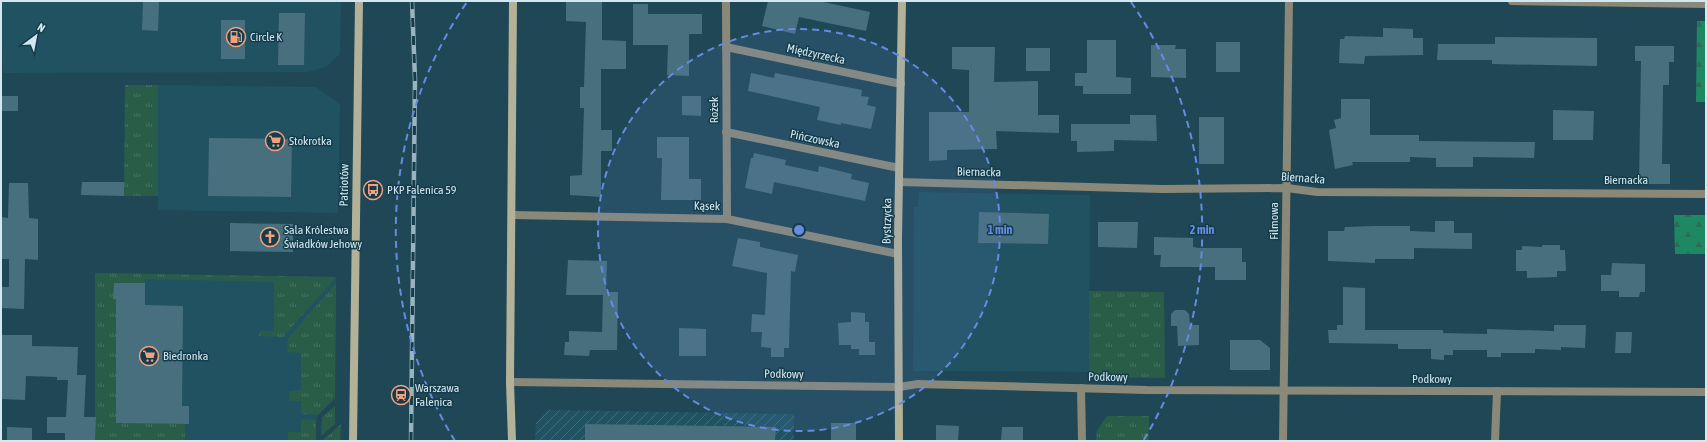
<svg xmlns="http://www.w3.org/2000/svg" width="1707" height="442" viewBox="0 0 1707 442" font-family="'Asap Condensed',sans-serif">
<defs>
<pattern id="industrial-furrows" width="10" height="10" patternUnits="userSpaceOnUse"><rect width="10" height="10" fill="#205262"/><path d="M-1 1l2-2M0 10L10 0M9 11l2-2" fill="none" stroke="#406b79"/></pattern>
<pattern id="grass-tufts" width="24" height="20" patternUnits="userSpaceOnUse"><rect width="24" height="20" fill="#2a5d47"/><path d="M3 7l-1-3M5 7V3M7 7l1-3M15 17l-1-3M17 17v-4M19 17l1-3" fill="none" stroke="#487462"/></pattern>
<pattern id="forest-firs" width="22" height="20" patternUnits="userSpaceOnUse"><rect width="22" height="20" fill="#1e8862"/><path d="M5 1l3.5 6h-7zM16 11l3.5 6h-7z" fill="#2b6d58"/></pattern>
</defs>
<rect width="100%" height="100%" fill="#1f4755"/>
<g fill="#205262">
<path d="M1,1H341L340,54L326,67L308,72L3,73Z"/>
<path d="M158,85L316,87L340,104L338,213L158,210Z"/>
<path d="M919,192L1090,195L1089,372L913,371L914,207H918Z"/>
<path d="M95,273L336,277L335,398L318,415L316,420V441H95Z"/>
</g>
<path fill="url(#industrial-furrows)" d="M548,410L794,414V441H535L536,422Z"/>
<g fill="url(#grass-tufts)">
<path d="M125,85H158V196H124Z"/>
<path d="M95,273L336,277L283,337L259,336L260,331H274V282L145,279V283H114L113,298L116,299V423L185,424V441H95Z"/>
<path d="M336,283L335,398L318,415L301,414V401H289V391L301,390V353L287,352L288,338Z"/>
<path d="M1089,291L1164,292L1165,378L1091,377L1089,372Z"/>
<path d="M335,406V424L321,436L322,417Z"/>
<path d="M1107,416H1149V441H1096L1097,430Z"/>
<path d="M301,419L316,420V441L288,440V432H301Z"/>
<path d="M341,424L340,441H322Z"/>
</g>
<g fill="url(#forest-firs)">
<path d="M1697,21H1706V102H1696Z"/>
<path d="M1674,215H1706V254H1675Z"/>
</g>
<g fill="#486f7e">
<path d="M143,1H159L158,31L142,30Z"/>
<path d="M566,1H602V40L626,41V69H601V130H612V151H601V197L570,195V176L582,175L584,108H580V87H584L586,22L566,21Z"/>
<path d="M768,1H819L870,12L866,31L799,17L795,34L762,26Z"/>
<path d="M633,4H648V14H702V34H689V76L667,75L668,45H633Z"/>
<path d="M279,13H305L304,65H278Z"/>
<rect x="221" y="20" width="24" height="39"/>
<path d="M1383,28L1413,29V38H1423V55L1365,56L1364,64L1339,63L1340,39H1344L1345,36L1383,37Z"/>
<path d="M1495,37L1597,38V66L1492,64V60H1437L1438,44H1495Z"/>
<path d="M1087,40H1116V77L1131,78V94H1083V86H1075V73H1087Z"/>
<rect x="1216" y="42" width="24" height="30"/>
<path d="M1151,45H1176L1175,49H1186V78L1151,77Z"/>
<path d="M1635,46H1674V62H1669V85H1663L1662,164H1670V184H1639L1641,61H1635Z"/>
<path d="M952,47H995L994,82L1038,81V115H1059V133L996,131L997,149L947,150V160L929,161V112H969V70L952,69Z"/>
<rect x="1026" y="48" width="24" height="23"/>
<path d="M751,73L774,78L775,73L862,90L861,96L869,97L867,105L876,107L871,129L841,123V125L817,120L820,107L748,91Z"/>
<rect x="1" y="96" width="17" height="15"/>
<path d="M682,96H701V116L682,115Z"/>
<path d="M1341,99H1370V135H1419V141L1535,142L1534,158L1473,157V167H1436V158L1410,157V162H1352L1353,165L1335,169L1329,130L1336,128L1334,120L1341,118Z"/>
<path d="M1553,110L1594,111L1593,140H1553Z"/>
<path d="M1130,115H1156L1157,141L1114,140V151L1077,152V141H1071V124H1130Z"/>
<rect x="1199" y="117" width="25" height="47"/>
<path d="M657,137H689V179H701V200H661L662,158H657Z"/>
<path d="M209,138L292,139L291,197L208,196Z"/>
<path d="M754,153L786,160L785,165L818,172L819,166L852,174L851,179L869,183L865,201L774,182L772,194L745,188L751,158H753Z"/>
<path d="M82,182H124V196L81,195Z"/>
<path d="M9,183H28L29,218L38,219V260L25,259L24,309L2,308V287H9V259H1V217L8,218Z"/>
<path d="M979,212L1049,214L1048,244L978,243Z"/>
<path d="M1435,221H1454V233H1472V249L1414,248V259H1375V263L1328,261V231H1344L1345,227L1374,226H1410V231L1435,232Z"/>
<path d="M1098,222H1138L1137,248L1098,247Z"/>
<path d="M230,223L293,224V252L230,251Z"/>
<path d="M1154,237L1193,238V247L1199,248H1242V262H1246V280H1215V267H1160L1161,255H1154Z"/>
<path d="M738,238L760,242V247L798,255L795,272L791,271L789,348H784V357H771V348L761,347L762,332H751L752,314L765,315L767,273L732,266Z"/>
<path d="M1542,245H1560V250H1565L1566,271H1557V277L1527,278V271H1516V250H1522V246L1542,247Z"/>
<path d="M568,260L607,261L606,292H618L617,350H590L589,356L564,355L565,342H569V331L602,332L603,295H566Z"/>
<path d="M1612,263L1645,264V292H1640L1639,297H1619V291H1601V275H1611Z"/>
<path d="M114,283H145V305L183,306L182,406H189V424L116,423V299H113Z"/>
<path d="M1343,287L1365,288V330H1443V333L1487,334V329L1554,331V325H1586L1585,348L1561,347V350L1535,349V353H1501V357H1487V350H1453V355H1444V360L1431,359V349H1398V344L1329,343L1328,330H1337V325H1343Z"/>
<path d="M1175,310H1185L1189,314L1190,325H1199V345L1178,346L1177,326H1171V314Z"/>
<path d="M851,312L865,313V322H869V342H875V355H859V349H851V345H839L838,323L851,322Z"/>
<path d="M679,328L706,329V356H679Z"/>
<path d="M1616,332H1632L1631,353H1615Z"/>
<path d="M1,335H32V346L78,347L77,375H86L84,417H96L95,441H65V433H47V417H66L68,380H57V377L26,376L25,400L1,399Z"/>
<path d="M1230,340H1260L1270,348V370H1230Z"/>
<rect x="831" y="423" width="25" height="18"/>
<path d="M585,424L776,427L775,441H585Z"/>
<path d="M936,425L959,426L958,441H936Z"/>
<path d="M7,427L32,428V441H7Z"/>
<path d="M1002,427H1023V441H1001Z"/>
</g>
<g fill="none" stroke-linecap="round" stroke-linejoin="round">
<g stroke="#8a8979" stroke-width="8">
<path d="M726,1L727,219"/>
<path d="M1512,1L1706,4"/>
<path d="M726,47L901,84"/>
<path d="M726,132L899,168"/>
<path d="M899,182L1162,189L1287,188L1317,192L1706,194"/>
<path d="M512,215L727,219L898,254"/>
<path d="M510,382L899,387L918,384L1147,390L1706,392"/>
<path d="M1081,388L1082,441"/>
<path d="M1283,441L1289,1"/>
<path d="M1495,441L1497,391"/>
</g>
<g stroke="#b3b198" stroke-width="8">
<path d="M353,441L359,1"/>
<path d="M512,441L510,382L513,1"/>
<path d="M899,441L898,238L902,1"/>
</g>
<defs>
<path id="rail" d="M411,441L415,80L412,1"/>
</defs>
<use href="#rail" stroke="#98b4be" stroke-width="4.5"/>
<use href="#rail" stroke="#143c4a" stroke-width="3" stroke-dasharray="9" stroke-linecap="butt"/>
</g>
<circle cx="799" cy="230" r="201" fill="#658be2" fill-opacity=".12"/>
<g fill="none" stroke="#658be2" stroke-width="2" stroke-dasharray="7 5">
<circle cx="799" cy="230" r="201"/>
<path d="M455 441A403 403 0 0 1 467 2M1131 2A403 403 0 0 1 1143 441"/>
</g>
<defs>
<symbol id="fuel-ring" viewBox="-11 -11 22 22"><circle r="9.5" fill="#143c4a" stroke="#f2a07f" stroke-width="1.5"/><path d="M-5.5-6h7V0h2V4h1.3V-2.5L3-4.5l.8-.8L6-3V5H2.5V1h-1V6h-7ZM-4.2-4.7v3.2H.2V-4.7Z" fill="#f2a07f"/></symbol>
<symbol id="supermarket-ring" viewBox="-11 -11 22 22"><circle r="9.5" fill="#143c4a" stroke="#f2a07f" stroke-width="1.5"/><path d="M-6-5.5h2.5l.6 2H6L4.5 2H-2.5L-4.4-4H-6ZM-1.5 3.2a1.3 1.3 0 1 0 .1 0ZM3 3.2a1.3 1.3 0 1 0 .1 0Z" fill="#f2a07f"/></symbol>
<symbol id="bus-ring" viewBox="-11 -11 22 22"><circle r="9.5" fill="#143c4a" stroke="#f2a07f" stroke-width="1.5"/><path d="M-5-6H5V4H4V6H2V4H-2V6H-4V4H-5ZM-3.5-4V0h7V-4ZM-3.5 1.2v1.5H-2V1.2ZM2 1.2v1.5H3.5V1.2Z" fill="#f2a07f"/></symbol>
<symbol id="church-ring" viewBox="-11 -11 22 22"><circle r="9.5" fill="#143c4a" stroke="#f2a07f" stroke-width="1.5"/><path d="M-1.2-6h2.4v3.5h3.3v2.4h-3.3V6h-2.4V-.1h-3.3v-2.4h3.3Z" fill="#f2a07f"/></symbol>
<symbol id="station-ring" viewBox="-11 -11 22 22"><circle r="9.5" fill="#143c4a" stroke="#f2a07f" stroke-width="1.5"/><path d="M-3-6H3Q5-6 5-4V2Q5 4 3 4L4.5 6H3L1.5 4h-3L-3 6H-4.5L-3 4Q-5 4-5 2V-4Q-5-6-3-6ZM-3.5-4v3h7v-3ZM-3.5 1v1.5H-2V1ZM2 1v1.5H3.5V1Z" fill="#f2a07f"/></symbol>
</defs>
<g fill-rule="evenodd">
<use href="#fuel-ring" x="225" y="26" width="22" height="22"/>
<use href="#supermarket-ring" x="264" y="130" width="22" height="22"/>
<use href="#bus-ring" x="362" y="179" width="22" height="22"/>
<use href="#church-ring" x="259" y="226" width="22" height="22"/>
<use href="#supermarket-ring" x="138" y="345" width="22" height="22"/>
<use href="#station-ring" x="390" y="384" width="22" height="22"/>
</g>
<g text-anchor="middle" stroke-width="3" stroke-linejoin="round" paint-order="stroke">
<g font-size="12" fill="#d2e7f0" stroke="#143c4a" text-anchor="start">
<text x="250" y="41">Circle K</text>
<text x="289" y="145">Stokrotka</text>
<text x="387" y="194">PKP Falenica 59</text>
<text x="284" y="234">Sala Królestwa<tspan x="284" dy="14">Świadków Jehowy</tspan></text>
<text x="163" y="360">Biedronka</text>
<text x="415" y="392">Warszawa<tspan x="415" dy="14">Falenica</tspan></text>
</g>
<g font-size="12" fill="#d2e7f0" stroke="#143c4a">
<text transform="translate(816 54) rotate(12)" y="4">Międzyrzecka</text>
<text transform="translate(714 110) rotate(-90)" y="4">Rożek</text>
<text transform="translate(815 139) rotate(12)" y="4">Pińczowska</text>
<text transform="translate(979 172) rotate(1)" y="4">Biernacka</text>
<text transform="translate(1303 178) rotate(4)" y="4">Biernacka</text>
<text x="1626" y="184">Biernacka</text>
<text transform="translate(344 185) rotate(-89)" y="4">Patriotów</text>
<text transform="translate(707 206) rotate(1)" y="4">Kąsek</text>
<text transform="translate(887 221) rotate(-89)" y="4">Bystrzycka</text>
<text transform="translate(1274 221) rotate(-90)" y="4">Filmowa</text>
<text transform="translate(784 374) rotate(1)" y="4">Podkowy</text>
<text transform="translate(1108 377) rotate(1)" y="4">Podkowy</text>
<text x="1432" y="383">Podkowy</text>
</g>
</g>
<circle cx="799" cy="230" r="6" fill="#658be2" stroke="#143c4a" stroke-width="2"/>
<g font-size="12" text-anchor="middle" font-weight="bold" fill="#658be2" stroke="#143c4a" stroke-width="3" stroke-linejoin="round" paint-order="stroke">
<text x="1000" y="234">1 min</text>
<text x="1202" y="234">2 min</text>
</g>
<rect width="1707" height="442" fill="none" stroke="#d2e7f0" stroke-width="4"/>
<g transform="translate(36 36) rotate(32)" stroke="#143c4a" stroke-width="3" paint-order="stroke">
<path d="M0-3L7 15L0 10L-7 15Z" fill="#d2e7f0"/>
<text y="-6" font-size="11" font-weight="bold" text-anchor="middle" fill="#d2e7f0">N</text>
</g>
</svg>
